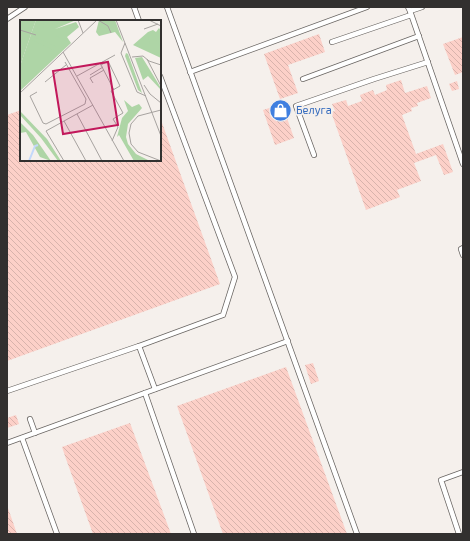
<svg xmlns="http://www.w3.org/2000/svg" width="470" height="541" viewBox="0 0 470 541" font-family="'Exo 2',sans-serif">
<defs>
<pattern id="building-back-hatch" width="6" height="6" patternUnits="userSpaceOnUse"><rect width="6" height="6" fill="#fcd0c8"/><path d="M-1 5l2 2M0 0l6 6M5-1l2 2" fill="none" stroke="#d8b3ac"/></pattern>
</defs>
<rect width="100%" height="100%" fill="#f5f0ec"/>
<g fill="url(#building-back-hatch)">
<path d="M319,34L325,52L288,65L298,93L280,99L264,54Z"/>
<path d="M463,37V72L455,75L443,44Z"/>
<path d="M401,80L405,93L427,86L431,98L417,103L418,106L411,108L412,111L402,115L416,154L443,144L453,172L444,175L436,155L414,163L421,181L397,190L400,197L366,210L331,112L335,111L332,104L346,100L348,106L362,101L360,95L373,90L375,95L387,90L386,85Z"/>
<path d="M457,81L459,89L452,91L449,84Z"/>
<path d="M282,104L294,138L275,145L263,110Z"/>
<path d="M21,110V160H160L161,120L220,284L7,361V115Z"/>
<path d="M313,363L319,381L311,384L305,365Z"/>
<path d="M286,367L347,534H223L177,406Z"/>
<path d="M16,415L19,424L7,428V418Z"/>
<path d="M130,423L171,534H93L66,459L62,447Z"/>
<path d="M7,508H8L17,534H7Z"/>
</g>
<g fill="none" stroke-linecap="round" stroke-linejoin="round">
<defs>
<g id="lane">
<path d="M134,7L139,21"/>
<path d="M167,7L357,534"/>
<path d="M408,7L410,11L422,7"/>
<path d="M410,11L463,164"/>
<path d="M7,19L25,7"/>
<path d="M332,42L411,15"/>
<path d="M190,72L367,7"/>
<path d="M303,79L419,36"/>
<path d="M314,155L296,106L374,79L428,62"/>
<path d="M463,248L461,249L463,255"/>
<path d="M139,346L155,389"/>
<path d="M7,391L139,346L223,315L235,277L160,76"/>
<path d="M145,393L194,534"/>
<path d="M30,419L35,433"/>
<path d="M22,438L57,534"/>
<path d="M7,443L288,341"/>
<path d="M459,534L441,480L463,472"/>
</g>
</defs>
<use href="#lane" stroke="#696562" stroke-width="6"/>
<use href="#lane" stroke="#fff" stroke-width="4.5"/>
</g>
<defs>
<symbol id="shop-disc" viewBox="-11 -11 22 22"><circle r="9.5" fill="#3f7fe0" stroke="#f5f0ec"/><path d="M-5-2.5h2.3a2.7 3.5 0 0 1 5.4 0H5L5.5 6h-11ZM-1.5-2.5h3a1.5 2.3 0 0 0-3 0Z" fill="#fff"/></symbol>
</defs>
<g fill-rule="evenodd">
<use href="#shop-disc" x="268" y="98" width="25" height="25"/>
</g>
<g text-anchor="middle" stroke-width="3.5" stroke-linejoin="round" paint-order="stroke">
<g font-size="11" fill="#366cbe" stroke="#f5f0ec" text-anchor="start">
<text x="296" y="114">Белуга</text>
</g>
</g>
<g transform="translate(20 20)">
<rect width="141" height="141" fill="#f5f0ec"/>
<path d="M16,0H56L35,9L56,2L59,7L47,17L51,23L0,71V46Z" fill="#aed5a6"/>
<path d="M20,0H40L35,1V5L26,8L23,7L24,1ZM79,0H95L103,22L95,12L79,16L76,12ZM139,8L141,11V38L113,25L128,12L133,10L136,12ZM35,15L49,23L0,70V66L36,31L10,19L12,16L37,27L42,23ZM106,33L108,34L122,73L118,70L105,36ZM122,37L141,68V70L128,56L123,60L115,38ZM104,80L112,87L119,84L122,88L108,104L106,117L108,124L116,134L130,141H114L99,115L97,117L102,98L108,91ZM0,91L27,119L41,141H38L21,118L0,95ZM0,102L13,115L31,141L20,137L6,112L0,113Z" fill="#aed5a6"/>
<path d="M0,0H16L0,46ZM133,14L141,28L140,30L130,25L128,17Z" fill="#aed5a6"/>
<path fill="none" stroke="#c3d8fa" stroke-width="2" d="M9,141L15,126L18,125"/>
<path fill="none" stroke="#a7a3a0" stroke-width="1" d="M58,0L63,13M78,0L88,6L91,13M96,0L141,116M129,0L141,6M124,9L138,4M0,10L16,15M105,23L101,33L117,72L126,76M43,32L104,141M112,37L123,36L129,41L141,45M127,39L141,66M80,43L81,45L88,41L100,66L91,71L103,93L93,99L98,107L92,121M81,45L94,70M70,55L83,47M57,56L95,35M25,62L46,45M73,63L70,58L84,50M124,65L130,74L141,83M17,72L10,76L23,103L26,104L65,84L66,79L45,42M0,73L77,0M141,90L118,96L111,104L109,113L111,124L118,132L141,141M57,94L82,141M44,101L66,141M44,141L26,111L73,85"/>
<path fill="#c2185b" fill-opacity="0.15" stroke="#c2185b" stroke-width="2" d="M88,42L98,105L43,114L33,51Z"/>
<rect width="141" height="141" fill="none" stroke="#32302f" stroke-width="2"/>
</g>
<rect width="470" height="541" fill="none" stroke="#32302f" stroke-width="16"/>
</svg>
